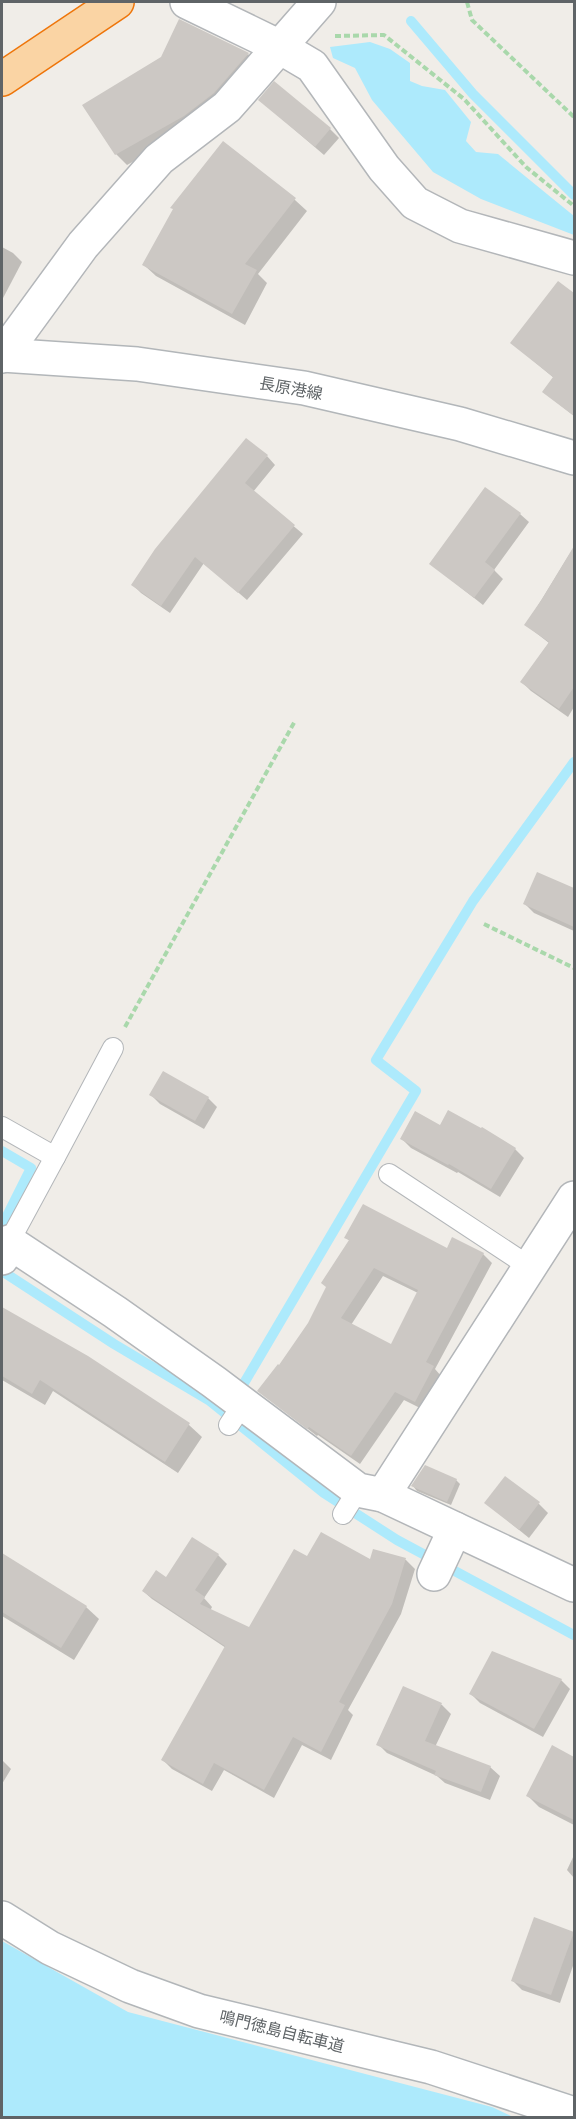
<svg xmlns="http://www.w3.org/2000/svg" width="576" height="2119" viewBox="0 0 576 2119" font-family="'Asap Condensed','Noto Sans JP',sans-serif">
<rect width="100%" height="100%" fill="#f0ede8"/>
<g fill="#adeafc">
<path d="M370,42L390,49L410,63V81L422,86L445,90L471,122L466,141L476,152L498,154L574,216V235L481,199L433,172L372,100L355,68L333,58L330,47Z"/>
<path d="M2,1941L128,2012L492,2107L513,2117H2Z"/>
</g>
<g fill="#0003" fill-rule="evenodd">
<path d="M248,54L259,65L196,127L127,165L116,154Z"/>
<path d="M260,100L330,129L339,138L324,155Z"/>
<path d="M223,143L295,200L307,211L258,274L267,283L245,325L156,276L144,265Z"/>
<path d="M2,247L13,253L22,262L2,300Z"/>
<path d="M559,283L574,295V416L544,392L554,378L512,343Z"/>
<path d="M267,456L275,465L253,492L303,534L247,600L204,563L170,613L141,593L133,585Z"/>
<path d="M485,489L520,514L529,522L494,570L503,579L483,605L431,564Z"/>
<path d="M574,547V707L568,717L531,691L522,682L549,643L526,625Z"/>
<path d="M538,874L574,890V931L534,913L525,904Z"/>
<path d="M151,1095L208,1098L217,1107L204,1129L160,1104Z"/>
<path d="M441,1127L515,1149L524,1158L500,1197L458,1172L457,1173L411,1148L402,1139Z"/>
<path d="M346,1238L483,1254L492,1263L435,1369L441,1376L424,1410L404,1400L360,1464L318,1435L317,1436L259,1391L280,1368L309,1324L350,1241ZM383,1276L418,1293L392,1346L351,1325Z"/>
<path d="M2,1309L87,1357L189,1425L202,1437L178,1473L53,1391L45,1405L2,1380Z"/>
<path d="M456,1480L460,1484L451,1505L417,1491L413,1486Z"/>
<path d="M486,1503L539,1504L548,1513L529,1538Z"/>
<path d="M374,1550L406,1560L415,1569L401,1614L348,1710L353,1715L331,1760L302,1745L274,1798L224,1770L212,1791L172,1769L163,1760L226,1648L152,1599L143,1591L218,1555L227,1564L204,1598L212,1607L210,1611L250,1629L308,1558L371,1561Z"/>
<path d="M2,1555L86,1607L99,1619L74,1660L2,1616Z"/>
<path d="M561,1680L570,1689L543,1737L480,1703L471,1694Z"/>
<path d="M404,1688L442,1705L451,1714L435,1747L490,1767L500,1776L490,1800L445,1783L437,1776L387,1753L378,1744Z"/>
<path d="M553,1747L574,1758V1825L539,1807L528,1796Z"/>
<path d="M2,1760L11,1769L2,1784Z"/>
<path d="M574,1855V1878L567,1870Z"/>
<path d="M573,1933L574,1963L560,2003L522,1990L513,1981Z"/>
</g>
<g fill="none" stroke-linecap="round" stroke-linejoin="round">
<g stroke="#adeafc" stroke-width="10">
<path d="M411,21L473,94L574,195"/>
<path d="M2,1151L31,1168L2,1226"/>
<path d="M2,1271L114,1344L210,1401L324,1493L397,1540L574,1635"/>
<path d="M237,1395L416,1091L376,1060L473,901L574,762"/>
</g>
</g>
<g fill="#ccc8c4" fill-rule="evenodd">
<path d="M179,19L249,53L248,54L214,93L184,116L115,155L82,105L161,57Z"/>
<path d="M274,81L331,128L315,147L258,100Z"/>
<path d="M223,141L296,198L245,264L257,270L232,314L142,265L173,209L170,208Z"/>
<path d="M558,281L574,293V416L542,392L553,377L510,343Z"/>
<path d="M246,438L268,455L245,483L295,525L238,593L195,557L161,606L131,585L155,549Z"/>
<path d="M485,487L521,513L485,562L495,570L474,598L429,564Z"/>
<path d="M574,546V687L559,709L520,682L549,642L524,625L542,599Z"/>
<path d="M537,872L574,888V927L523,904Z"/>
<path d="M163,1071L209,1097L195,1121L149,1095Z"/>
<path d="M448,1110L481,1128L482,1127L516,1148L491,1189L449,1164L448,1165L400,1139L415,1111L440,1125Z"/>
<path d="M363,1204L447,1248L452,1237L484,1253L426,1362L434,1366L415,1402L395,1392L351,1456L309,1427L307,1429L257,1391L278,1364L279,1365L308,1323L326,1287L321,1283L349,1240L344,1238ZM374,1268L418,1290L391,1344L341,1318Z"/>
<path d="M2,1307L88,1356L190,1423L165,1462L40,1380L32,1394L2,1376Z"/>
<path d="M425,1465L457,1479L447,1502L411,1486Z"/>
<path d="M505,1476L540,1502L519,1530L484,1503Z"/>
<path d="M321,1532L370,1559L373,1549L406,1558L392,1604L339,1702L345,1705L321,1752L293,1737L264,1790L214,1763L203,1784L161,1760L225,1646L142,1591L156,1570L166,1577L192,1537L219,1554L195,1590L205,1597L200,1604L249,1627L294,1549L307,1556Z"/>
<path d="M2,1553L87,1606L61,1648L2,1612Z"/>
<path d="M492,1651L562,1679L534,1729L469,1694Z"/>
<path d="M403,1686L442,1703L425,1741L491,1766L481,1792L434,1775L436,1771L376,1745Z"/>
<path d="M552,1745L574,1757V1820L526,1796Z"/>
<path d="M534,1917L574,1932L551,1995L511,1981Z"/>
</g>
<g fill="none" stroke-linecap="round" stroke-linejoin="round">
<defs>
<g id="service">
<path d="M2,1127L55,1157L9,1242"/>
<path d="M55,1157L113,1048"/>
<path d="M389,1174L530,1267"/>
<path d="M229,1425L243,1404"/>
<path d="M343,1514L358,1490"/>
</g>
<g id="minor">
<path d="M187,2L278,46L312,66L384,168L415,203L460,226L574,258"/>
<path d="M2,356L83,245L159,159L227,107L319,2"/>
<path d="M2,1258L9,1242L115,1312L214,1382L358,1490L383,1495L574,1585"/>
<path d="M383,1495L574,1198"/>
<path d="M434,1574L455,1529"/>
</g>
<g id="secondary">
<path d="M2,355L137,364L304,388L460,424L574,458"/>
<path d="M2,1918L50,1948L130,1986L199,2011L431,2067L574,2114"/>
</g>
<path id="trunk" d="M2,79L117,2"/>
</defs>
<use href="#service" stroke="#b3b6b9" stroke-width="22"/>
<use href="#minor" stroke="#b3b6b9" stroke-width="36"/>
<use href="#secondary" stroke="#b2b6b9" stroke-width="36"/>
<use href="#trunk" stroke="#ee750a" stroke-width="36"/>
<g stroke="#a9d8ab" stroke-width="4" stroke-dasharray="6 3" stroke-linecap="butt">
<path d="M467,2L472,20L574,117"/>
<path d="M335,36L384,35L464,99L526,167L574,206"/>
<path d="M484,924L574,968"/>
<path d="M125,1027L295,721"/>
</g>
<use href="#service" stroke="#fff" stroke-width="20"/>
<use href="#minor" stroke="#fff" stroke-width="33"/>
<use href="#secondary" stroke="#fff" stroke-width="33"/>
<use href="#trunk" stroke="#fad4a4" stroke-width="33"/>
</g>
<g text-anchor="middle" stroke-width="4.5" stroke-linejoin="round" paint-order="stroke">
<g font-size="16" fill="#5f6467" stroke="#fff">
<text transform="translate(291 388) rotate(10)" y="6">長原港線</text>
<text transform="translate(282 2031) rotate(14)" y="6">鳴門徳島自転車道</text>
</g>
</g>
<rect width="576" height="2119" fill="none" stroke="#5f6467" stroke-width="6"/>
</svg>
